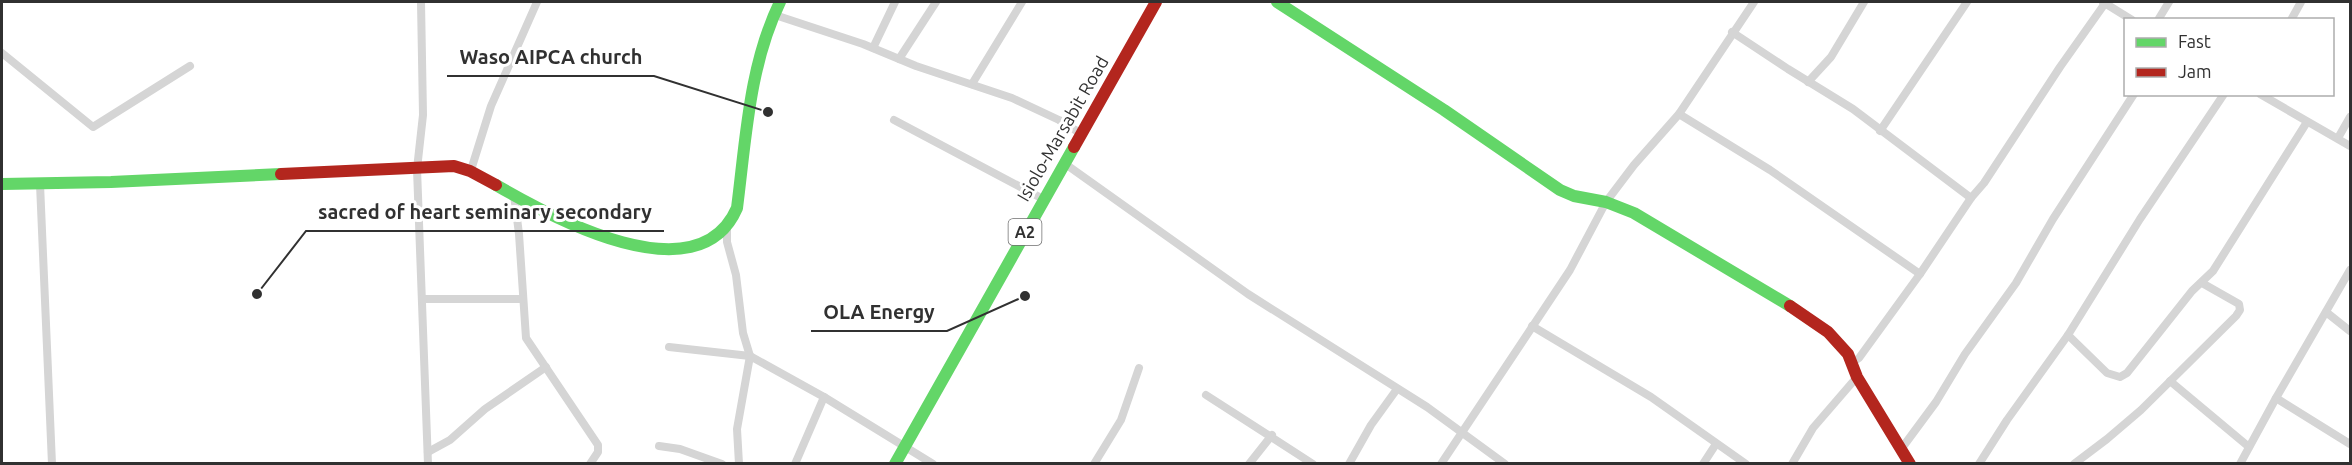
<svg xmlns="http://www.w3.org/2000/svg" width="2352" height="465" viewBox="0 0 2352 465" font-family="Ubuntu,sans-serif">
<rect width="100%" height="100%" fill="#fff"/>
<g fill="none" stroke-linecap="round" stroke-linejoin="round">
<g stroke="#d5d5d5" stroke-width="8">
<path d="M421,2L423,115L417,169L428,464"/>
<path d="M2103,2L2132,20"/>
<path d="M775,15L863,44L916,66L1012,98L1059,120L1080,133"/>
<path d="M2158,20L2169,2"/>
<path d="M2291,20L2301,2"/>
<path d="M1732,32L1788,69L1853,109L1971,198"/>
<path d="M873,48L895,2"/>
<path d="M2,53L93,127L190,66"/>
<path d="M899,59L936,2"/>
<path d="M1808,82L1831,57L1864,2"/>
<path d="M972,84L1022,2"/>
<path d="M2260,94L2350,146"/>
<path d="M1679,114L1770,170L1920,274"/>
<path d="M894,120L1045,200"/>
<path d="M1880,131L1967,2"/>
<path d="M2338,138L2350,117"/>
<path d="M1064,163L1248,294L1427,407L1505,464"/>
<path d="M471,170L491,106L537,2"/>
<path d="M40,184L52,464"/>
<path d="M514,195L519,234L526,338L598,445V452L590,464"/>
<path d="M727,227V242L736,275L743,333L750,356L737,429L739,464"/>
<path d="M422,299H523"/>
<path d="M2326,312L2350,331"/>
<path d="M1532,326L1651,397L1746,464"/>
<path d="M2068,335L2107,373L2120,377L2127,373L2192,291L2213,271L2307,122"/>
<path d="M669,347L750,356L824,397L933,464"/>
<path d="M1853,362L1859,358L1920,274L1971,198L1984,183L2060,67L2106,2"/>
<path d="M2170,381L2249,447"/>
<path d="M1206,395L1313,464"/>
<path d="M2276,398L2350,444"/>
<path d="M659,446L680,449L722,464"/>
<path d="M1902,448L1936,402L1965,354L2016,283L2053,219L2134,94"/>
<path d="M428,452L450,440L485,409L546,367"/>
<path d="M795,464L824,397"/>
<path d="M1094,464L1121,420L1139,368"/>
<path d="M1249,464L1272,435"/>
<path d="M1349,464L1371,425L1397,389"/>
<path d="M1441,464L1570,270L1606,202L1634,165L1679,114L1754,2"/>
<path d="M1703,464L1716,444"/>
<path d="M1792,464L1813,428L1857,377"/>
<path d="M1979,464L2007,420L2068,335L2140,219L2224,94"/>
<path d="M2074,464L2107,439L2141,410L2236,316L2240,310L2239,304L2202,283"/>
<path d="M2240,464L2276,398L2350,270"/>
</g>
<g stroke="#63d668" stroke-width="12">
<path d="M1277,2L1444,110L1560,190L1574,196L1606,202L1634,213L1790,306"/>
<path d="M2,184L111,182L281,174"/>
<path d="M496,185C551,217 698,298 737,208C746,138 749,66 780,2"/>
<path d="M895,464L1074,147"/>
</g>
<g stroke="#b3261e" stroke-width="12">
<path d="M1074,147L1156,2"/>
<path d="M281,174L454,166L470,171L496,185"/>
<path d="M1790,306L1828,332L1848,354L1857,377L1910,464"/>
</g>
</g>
<g text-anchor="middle" stroke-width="6" stroke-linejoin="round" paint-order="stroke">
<rect fill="#fff" stroke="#6f6f6f" stroke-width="1.5" x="1008.5" y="219" width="33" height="26" rx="4.5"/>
<g font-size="16" font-weight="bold" fill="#313131">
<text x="1025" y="238">A2</text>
</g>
<g font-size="18" fill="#313131" stroke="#fff">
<text transform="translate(1063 129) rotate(-60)" y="6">Isiolo-Marsabit Road</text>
</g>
</g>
<path fill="none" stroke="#313131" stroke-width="2" d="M768 112L654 76H447M257 294L306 231H664M1025 296L947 331H811"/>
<g fill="#313131" stroke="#fff" stroke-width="2">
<circle cx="768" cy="112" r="6"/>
<circle cx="257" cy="294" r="6"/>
<circle cx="1025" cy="296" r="6"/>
</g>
<g font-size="20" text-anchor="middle" font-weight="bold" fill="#313131" stroke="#fff" stroke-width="6" stroke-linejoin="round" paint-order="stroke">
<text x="551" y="64">Waso AIPCA church</text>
<text x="485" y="219">sacred of heart seminary secondary</text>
<text x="879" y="319">OLA Energy</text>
</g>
<rect width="2352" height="465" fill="none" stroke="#313131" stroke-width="6"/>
<rect x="2124" y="18" width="210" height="78" fill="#ffffff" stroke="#adadad" stroke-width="1.5"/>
<rect x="2136" y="38" width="30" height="9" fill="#63d668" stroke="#adadad" stroke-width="1.5"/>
<text x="2178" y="48" font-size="18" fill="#313131">Fast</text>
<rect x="2136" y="68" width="30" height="9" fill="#b3261e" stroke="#adadad" stroke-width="1.5"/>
<text x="2178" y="78" font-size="18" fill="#313131">Jam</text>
</svg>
